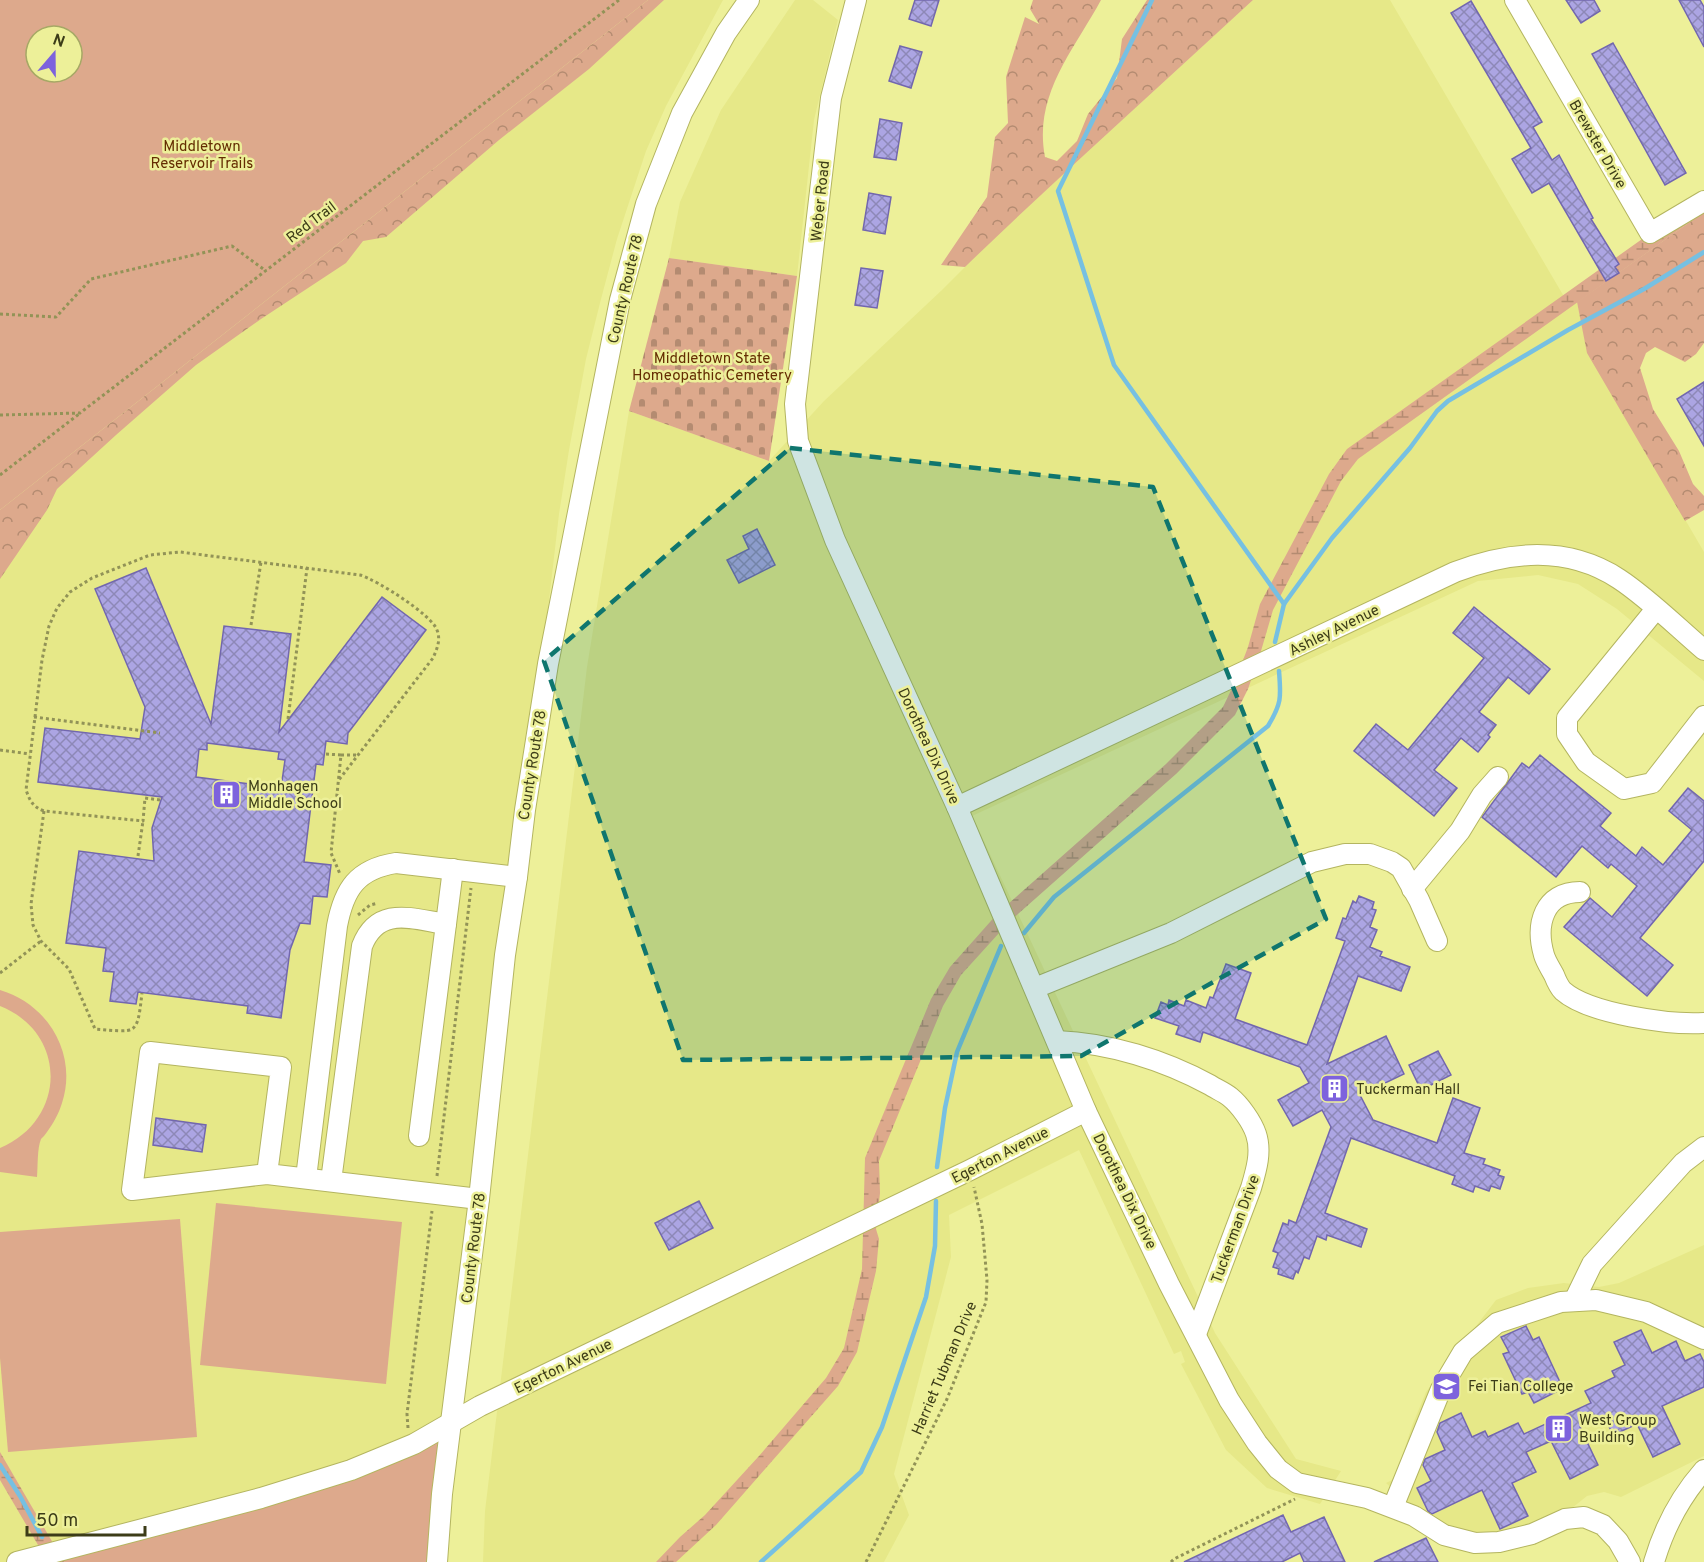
<svg xmlns="http://www.w3.org/2000/svg" width="1704" height="1562" viewBox="0 0 1704 1562" font-family="Overpass,sans-serif">
<defs>
<pattern id="forest-crowns" width="20" height="18" patternUnits="userSpaceOnUse" patternTransform="scale(1.5)"><rect width="20" height="18" fill="#dda98c"/><path d="M2 6a3 3 0 1 1 6 0M12 15a3 3 0 1 1 6 0" fill="none" stroke="#b48b71"/></pattern>
<pattern id="wetland-marsh" width="20" height="14" patternUnits="userSpaceOnUse" patternTransform="scale(1.5)"><rect width="20" height="14" fill="#dda98c"/><path d="M1 5h8M5 5V1M11 12h8M15 12V8" fill="none" stroke="#b48b71"/></pattern>
<pattern id="cemetery-stones" width="16" height="16" patternUnits="userSpaceOnUse" patternTransform="scale(1.5)"><rect width="16" height="16" fill="#dda98c"/><path d="M2 7V4a2 2 0 0 1 4 0v3zM10 15v-3a2 2 0 0 1 4 0v3z" fill="#b48b71"/></pattern>
<pattern id="building-cross-hatch" width="8" height="8" patternUnits="userSpaceOnUse" patternTransform="scale(1.5)"><rect width="8" height="8" fill="#aca5e3"/><path d="M0 0l8 8M0 8l8-8" fill="none" stroke="#8d88b7"/></pattern>
</defs>
<rect width="100%" height="100%" fill="#edf099"/>
<g fill="#e6e888">
<path d="M648,0H723L666,106L646,151L617,239L601,299L586,359L569,450L559,514L517,877L449,1421L370,1456L6,1562H0V510Z"/>
<path d="M795,0H813L838,20L814,120L797,276L669,258L680,202L721,110Z"/>
<path d="M1253,0H1390L1566,300L1577,302L1588,353L1704,552V681L1617,609L1578,584L1538,575L1478,581L972,816L1215,1333L1296,1459L1341,1471L1320,1504L1267,1488L1226,1450L1181,1364L1185,1362L1181,1351L1174,1354L1079,1150L949,1215L951,1257L894,1474L909,1515L884,1562H483L485,1511L587,667L629,411L769,461L824,401L942,290L999,233Z"/>
<path d="M1704,1245V1456L1621,1497L1604,1492L1587,1496L1572,1508L1565,1523L1503,1552L1497,1553L1481,1554L1462,1551L1444,1543L1416,1511L1386,1483L1392,1480L1396,1475L1412,1426L1426,1392L1496,1300L1528,1288L1564,1283L1599,1287L1619,1283Z"/>
</g>
<g fill="#dda98c" fill-rule="evenodd">
<path d="M0,0H648L0,510ZM36,36H72V72H36Z"/>
<path d="M0,990C48,1004 78,1054 62,1103C59,1113 53,1124 47,1132C45,1135 43,1137 41,1139C37,1149 38,1166 37,1177L0,1172V1148C67,1120 68,1033 0,1006Z"/>
<path d="M216,1203L402,1222L386,1384L200,1365Z"/>
<path d="M180,1219L197,1437L8,1452L0,1358V1232Z"/>
<path d="M449,1421L432,1562H6L370,1456Z"/>
</g>
<g fill="url(#forest-crowns)">
<path d="M648,0H664L589,69L499,140L386,237L363,241L346,263L261,319L196,365L116,435L57,489L47,510L0,579V510Z"/>
<path d="M1033,0H1101C1074,50 1033,95 1045,157L1057,161L1077,141L1088,114L1117,78L1122,39L1147,0H1253C1157,89 1059,176 965,267L941,265L987,197L995,137L1008,123L1006,77L1025,17L1039,24L1030,9Z"/>
<path d="M1704,212V343L1696,354L1685,362L1655,347L1646,353L1640,368L1653,409L1679,451L1693,484L1704,496V510L1685,521L1587,353L1577,302Z"/>
</g>
<g fill="url(#wetland-marsh)">
<path d="M1704,195V212L1358,459L1341,481L1273,610L1261,651L1248,689L1235,715L1176,774L1009,922L961,975L943,1006L879,1161L880,1193L876,1229L879,1239L876,1271L857,1352L838,1386L716,1525L676,1562H656L680,1537L705,1515L759,1456L826,1378L844,1348L862,1269L865,1158L931,999L950,967L998,913L1166,764L1223,707L1234,684L1248,647L1260,604L1329,474L1347,449Z"/>
<path d="M0,1452L64,1562H48L0,1480Z"/>
</g>
<path fill="url(#cemetery-stones)" d="M669,258L797,276L769,461L629,411Z"/>
<g fill="none" stroke-linecap="round" stroke-linejoin="round">
<g stroke="#76c0e2" stroke-width="4.5">
<path d="M1152,0L1058,191L1114,365L1284,604"/>
<path d="M1275,642L1284,604L1332,538L1410,448L1437,411L1448,401L1568,330L1644,289L1704,252"/>
<path d="M1024,933L1054,897L1268,726C1282,703 1281,697 1279,671"/>
<path d="M937,1167L945,1108L957,1052L1001,946"/>
<path d="M0,1465L20,1496L42,1537"/>
<path d="M761,1562L861,1472L882,1427L926,1297L935,1246L936,1201"/>
</g>
</g>
<g fill="url(#building-cross-hatch)" stroke="#7267ae" stroke-width="1.5" fill-rule="evenodd">
<path d="M915,0H939L931,26L909,19Z"/>
<path d="M1566,0H1594L1600,11L1581,23Z"/>
<path d="M1679,0H1700L1704,7V47Z"/>
<path d="M1471,1L1542,122L1533,127L1552,160L1559,155L1593,218L1591,219L1619,264L1615,267L1619,273L1606,281L1549,183L1532,193L1512,159L1531,148L1451,13Z"/>
<path d="M1613,43L1686,173L1665,185L1592,54Z"/>
<path d="M900,46L922,52L911,88L889,81Z"/>
<path d="M880,119L902,123L896,160L874,157Z"/>
<path d="M869,193L891,197L885,234L863,230Z"/>
<path d="M861,268L883,271L877,308L855,305Z"/>
<path d="M1704,382V446L1677,399Z"/>
<path d="M757,529L775,565L739,583L727,560L749,549L743,536Z"/>
<path d="M146,568L211,724L224,626L291,634L279,732L382,597L426,630L348,733L347,744L326,741L323,765L316,764L304,862L331,865L327,897L313,896L310,924L300,923L290,950L281,1018L247,1013L248,1006L138,992L136,1004L110,1001L114,972L103,971L106,948L66,943L79,851L154,861L152,828L162,797L38,782L45,728L140,739L145,707L95,589ZM207,743L279,752L278,759L285,760L281,788L196,777L199,749L207,750Z"/>
<path d="M1474,607L1550,669L1529,694L1508,677L1479,712L1496,725L1488,735L1490,737L1478,752L1461,738L1434,770L1457,788L1434,816L1354,751L1376,724L1408,750L1484,658L1453,633Z"/>
<path d="M1540,755L1611,813L1600,826L1636,856L1642,847L1663,865L1692,830L1669,811L1688,788L1704,801V861L1640,938L1673,965L1647,996L1564,927L1590,898L1612,917L1637,886L1611,864L1608,868L1582,846L1556,877L1482,817L1522,763L1529,768Z"/>
<path d="M1359,896L1374,902L1372,909L1376,910L1370,927L1377,930L1370,947L1382,952L1380,956L1410,967L1401,991L1358,976L1327,1064L1386,1036L1404,1074L1360,1095L1373,1120L1437,1143L1453,1098L1480,1108L1464,1153L1485,1159L1483,1164L1500,1170L1498,1175L1504,1177L1500,1189L1491,1186L1489,1191L1475,1186L1473,1192L1452,1184L1455,1176L1351,1138L1325,1213L1367,1229L1361,1247L1327,1235L1326,1240L1317,1236L1309,1259L1304,1257L1298,1273L1296,1271L1293,1279L1278,1274L1279,1269L1273,1267L1278,1253L1273,1251L1283,1223L1288,1225L1289,1220L1296,1223L1331,1127L1322,1110L1293,1126L1278,1100L1309,1083L1300,1067L1203,1032L1200,1042L1176,1034L1179,1026L1155,1018L1161,1002L1168,1005L1169,1000L1184,1006L1186,1000L1206,1008L1210,997L1213,998L1226,964L1251,973L1235,1019L1307,1045L1345,941L1336,938L1343,918L1346,919L1353,901L1356,903Z"/>
<path d="M1438,1051L1451,1075L1421,1090L1409,1065Z"/>
<path d="M156,1118L206,1125L202,1152L153,1145Z"/>
<path d="M699,1201L713,1228L669,1250L655,1223Z"/>
<path d="M1526,1326L1533,1340L1539,1337L1560,1382L1555,1384L1558,1391L1534,1403L1528,1392L1522,1394L1503,1354L1509,1352L1501,1337Z"/>
<path d="M1641,1330L1652,1353L1676,1341L1685,1361L1700,1354L1704,1362V1387L1662,1406L1680,1444L1653,1457L1637,1424L1613,1435L1604,1416L1580,1427L1598,1465L1570,1479L1551,1441L1526,1452L1536,1472L1512,1483L1528,1516L1500,1529L1482,1490L1432,1514L1428,1511L1417,1488L1431,1481L1423,1465L1425,1459L1445,1450L1437,1432L1440,1423L1461,1413L1472,1437L1485,1431L1488,1437L1518,1423L1524,1434L1591,1403L1585,1391L1615,1377L1612,1371L1625,1365L1614,1342Z"/>
<path d="M1283,1515L1291,1532L1324,1517L1345,1562H1304L1300,1553L1282,1562H1184Z"/>
<path d="M1426,1538L1438,1562H1374Z"/>
</g>
<g fill="none" stroke-linecap="round" stroke-linejoin="round">
<defs>
<g id="minor">
<path d="M856,0L831,98L795,404L798,441L835,540L957,807L1086,1111L1169,1284L1229,1400L1257,1443L1278,1469L1297,1483L1367,1498L1414,1516L1444,1535L1475,1543L1499,1542L1532,1534L1565,1519L1584,1517L1603,1525L1618,1541L1630,1562"/>
<path d="M1515,0L1650,233L1704,201"/>
<path d="M1656,609L1567,718V734L1586,762L1624,789L1652,783L1704,716"/>
<path d="M957,807L1455,572C1510,551 1567,545 1619,579C1648,598 1677,627 1704,650"/>
<path d="M1412,889L1460,831L1482,795L1498,777"/>
<path d="M1580,892C1544,892 1535,924 1544,955C1546,962 1551,969 1554,975C1556,980 1559,987 1563,991C1589,1014 1670,1025 1704,1023"/>
<path d="M1035,988L1171,933L1312,862L1345,854H1370L1392,862L1401,868L1419,900L1437,941"/>
<path d="M1057,1041C1110,1043 1164,1060 1210,1085C1216,1089 1224,1092 1230,1097C1240,1105 1252,1122 1256,1134C1262,1152 1256,1171 1251,1188L1196,1334"/>
<path d="M419,1136L453,869"/>
<path d="M267,1174L281,1067L150,1052L132,1190L267,1174L479,1199"/>
<path d="M306,1178L337,926C344,889 357,869 396,863L517,877"/>
<path d="M331,1181L362,946C378,905 412,919 446,924"/>
<path d="M1574,1301L1592,1264L1683,1163L1704,1147"/>
<path d="M1393,1507L1441,1389L1463,1352L1497,1323L1561,1302L1596,1300L1646,1312L1704,1339"/>
<path d="M17,1562L261,1498L351,1470L414,1444L480,1406L970,1170L1086,1111"/>
<path d="M437,1562L442,1494L479,1199L505,955L517,877L525,810L548,664L620,300L646,204L682,113L726,33L749,0"/>
<path d="M1654,1562C1664,1528 1681,1496 1704,1470"/>
</g>
</defs>
<use href="#minor" stroke="#b4b560" stroke-width="22"/>
<g stroke="#929357" stroke-width="3" stroke-dasharray="3 3" stroke-linecap="butt">
<path d="M0,314L56,317L91,279L232,246L266,271"/>
<path d="M0,415L80,413L619,0"/>
<path d="M0,475L79,414"/>
<path d="M251,625L261,562"/>
<path d="M34,717L160,733"/>
<path d="M288,719L307,568"/>
<path d="M0,750L30,754"/>
<path d="M326,754L341,755L331,853L340,874"/>
<path d="M341,755H357"/>
<path d="M160,800L145,798L143,821L44,811C33,807 30,801 26,790L42,660L49,626L57,608L70,592L92,578L150,555L180,552L360,575C377,580 432,615 437,630C441,640 437,649 433,658L338,781"/>
<path d="M44,811L31,904L33,925L41,941L69,969L95,1029C137,1032 137,1037 142,993"/>
<path d="M138,856L143,821"/>
<path d="M358,915L370,905L378,903"/>
<path d="M0,973L41,941"/>
<path d="M437,1176L471,888"/>
<path d="M408,1428L407,1414L432,1211"/>
<path d="M866,1562L947,1399L986,1302L987,1280L982,1224L974,1187"/>
<path d="M1171,1562L1174,1559L1295,1499"/>
</g>
<use href="#minor" stroke="#fff" stroke-width="20"/>
</g>
<path fill="#0f766e" fill-opacity="0.2" stroke="#0f766e" stroke-width="4.5" stroke-dasharray="12 8" stroke-linejoin="round" d="M790,448L1153,487L1326,919L1081,1056L683,1060L544,661Z"/>
<defs>
<symbol id="building-square" viewBox="-11 -11 22 22"><rect x="-9" y="-9" width="18" height="18" rx="4" fill="#7d62dd" stroke="#edf099"/><path d="M-4-6H4V6H1V3H-1V6H-4ZM-2.5-4.3h1.7v1.8h-1.7ZM.8-4.3h1.7v1.8H.8ZM-2.5-1h1.7V.8h-1.7ZM.8-1h1.7V.8H.8Z" fill="#fff"/></symbol>
<symbol id="university-square" viewBox="-11 -11 22 22"><rect x="-9" y="-9" width="18" height="18" rx="4" fill="#7d62dd" stroke="#edf099"/><path d="M0-5L7-2L0 1L-7-2ZM-4 1L0 2.5L4 1V4Q0 6-4 4Z" fill="#fff"/></symbol>
</defs>
<g fill-rule="evenodd">
<use href="#building-square" x="210" y="778" width="33" height="33"/>
<use href="#building-square" x="1318" y="1072" width="33" height="33"/>
<use href="#university-square" x="1430" y="1370" width="33" height="33"/>
<use href="#building-square" x="1542" y="1412" width="33" height="33"/>
</g>
<g text-anchor="middle" stroke-width="5" stroke-linejoin="round" paint-order="stroke">
<g font-size="15" fill="#3c3c18" stroke="#edf099">
<text transform="translate(1598 144) rotate(60)" y="5">Brewster Drive</text>
<text transform="translate(820 201) rotate(-84)" y="5">Weber Road</text>
<text transform="translate(311 222) rotate(-37)" y="5">Red Trail</text>
<text transform="translate(625 289) rotate(-77)" y="5">County Route 78</text>
<text transform="translate(1334 630) rotate(-26)" y="5">Ashley Avenue</text>
<text transform="translate(929 746) rotate(65)" y="5">Dorothea Dix Drive</text>
<text transform="translate(532 765) rotate(-81)" y="5">County Route 78</text>
<text transform="translate(1000 1155) rotate(-27)" y="5">Egerton Avenue</text>
<text transform="translate(1125 1191) rotate(64)" y="5">Dorothea Dix Drive</text>
<text transform="translate(1235 1229) rotate(-70)" y="5">Tuckerman Drive</text>
<text transform="translate(473 1248) rotate(-83)" y="5">County Route 78</text>
<text transform="translate(563 1366) rotate(-26)" y="5">Egerton Avenue</text>
<text transform="translate(944 1368) rotate(-67)" y="5">Harriet Tubman Drive</text>
</g>
<g font-size="15" fill="#642c02" stroke="#edf099">
<text x="202" y="151">Middletown<tspan x="202" dy="17">Reservoir Trails</tspan></text>
<text x="712" y="363">Middletown State<tspan x="712" dy="17">Homeopathic Cemetery</tspan></text>
</g>
<g font-size="15" fill="#3c3c18" stroke="#edf099" text-anchor="start">
<text x="248" y="791">Monhagen<tspan x="248" dy="17">Middle School</tspan></text>
<text x="1356" y="1094">Tuckerman Hall</text>
<text x="1468" y="1391">Fei Tian College</text>
<text x="1579" y="1425">West Group<tspan x="1579" dy="17">Building</tspan></text>
</g>
</g>
<g transform="translate(54 54) rotate(20)"><circle r="28" fill="#edf099" stroke="#a6a865" stroke-width="1.5"/>
<path d="M0-4.5L10 22L0 15L-10 22Z" fill="#7d62dd"/>
<text y="-9" font-size="16" font-weight="bold" text-anchor="middle" fill="#3c3c18">N</text>
</g>
<path d="M27 1526v9h118v-9" fill="none" stroke="#3c3c18" stroke-width="3"/>
<text x="36" y="1526" font-size="18" fill="#3c3c18" stroke="#edf099" stroke-width="4.5" paint-order="stroke">50 m</text>
</svg>
